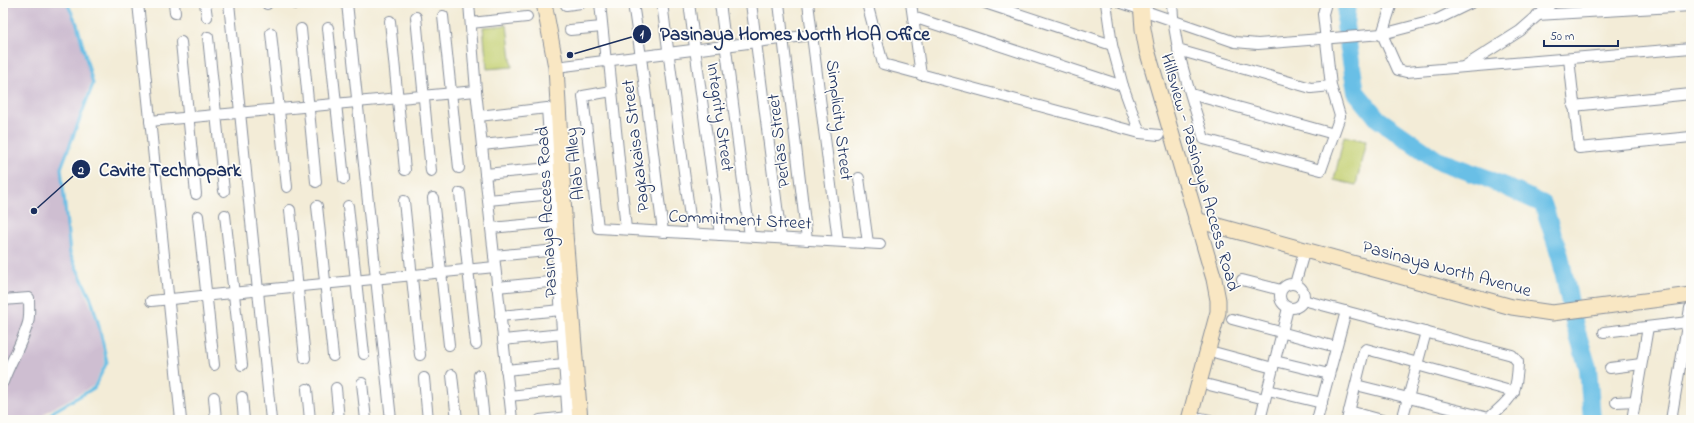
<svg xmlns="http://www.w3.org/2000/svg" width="1694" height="423" viewBox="0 0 1694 423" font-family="'Indie Flower',sans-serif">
<rect width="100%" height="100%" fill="#fdfcf7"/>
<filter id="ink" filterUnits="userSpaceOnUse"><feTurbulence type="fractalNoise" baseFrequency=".025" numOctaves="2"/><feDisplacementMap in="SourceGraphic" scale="8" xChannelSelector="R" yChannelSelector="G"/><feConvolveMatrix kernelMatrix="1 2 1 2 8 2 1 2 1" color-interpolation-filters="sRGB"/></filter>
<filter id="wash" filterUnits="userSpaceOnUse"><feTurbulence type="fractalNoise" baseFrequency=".012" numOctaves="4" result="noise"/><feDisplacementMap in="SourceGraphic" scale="16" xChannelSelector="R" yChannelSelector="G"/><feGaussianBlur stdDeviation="0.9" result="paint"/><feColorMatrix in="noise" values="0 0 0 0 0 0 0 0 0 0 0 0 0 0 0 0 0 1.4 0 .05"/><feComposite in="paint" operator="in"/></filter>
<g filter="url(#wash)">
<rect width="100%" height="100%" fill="#f3ecd7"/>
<path fill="#cebed1" d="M3,3H67L75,19L92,80L61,168L70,254L97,322L105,362L93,386L48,411L39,420H3Z"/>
<g fill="#c2cf70" stroke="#6e7f67">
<path d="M507,25L512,67L487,69L483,27Z"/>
<path d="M1344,136L1366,141L1356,185L1334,180Z"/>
</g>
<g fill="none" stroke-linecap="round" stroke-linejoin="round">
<path stroke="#69bfe6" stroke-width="3" d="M45,420L54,411L94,388L107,362L98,322L91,299L70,254L61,168L93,84L77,24L67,3"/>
<path stroke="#69bfe6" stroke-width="18" d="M1347,3L1345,25L1356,92L1378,119L1437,160L1486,178L1543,204L1560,256L1575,326L1588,368L1592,420"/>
</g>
</g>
<g filter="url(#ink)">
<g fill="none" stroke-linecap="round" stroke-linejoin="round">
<defs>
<g id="street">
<path d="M138,3L181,420"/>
<path d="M174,3L175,13"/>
<path d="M205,3L207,17"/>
<path d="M229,3L271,420"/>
<path d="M267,3V4"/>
<path d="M295,3V4"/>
<path d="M347,3L391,420"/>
<path d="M469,3L476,91L512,420"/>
<path d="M600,3L606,62"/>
<path d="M633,3L641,57L663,232"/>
<path d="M662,3L692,233"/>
<path d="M689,3L720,235"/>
<path d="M720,3L750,236"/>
<path d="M751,3L781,238"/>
<path d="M779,3L807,240"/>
<path d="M808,3L838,241"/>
<path d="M867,3L883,64L1140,133L1159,135"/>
<path d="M911,3L921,75"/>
<path d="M985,3L1112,45"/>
<path d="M1106,3L1112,45L1123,86L1140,133"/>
<path d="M1122,3L1235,42L1258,44L1382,34L1436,20L1471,3"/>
<path d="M1172,3C1174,50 1191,94 1204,139L1321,170L1340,116L1331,86L1323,14L1326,3"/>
<path d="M1392,3L1382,34L1398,70L1406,72L1691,48"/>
<path d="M566,5L581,3"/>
<path d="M1537,15L1691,6"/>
<path d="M443,16L459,168"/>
<path d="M416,17L431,171"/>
<path d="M913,17L1123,86"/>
<path d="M390,21L405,170"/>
<path d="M471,23L527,17"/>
<path d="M328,28L344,179"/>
<path d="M301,29L316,182"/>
<path d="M570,30L602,27"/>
<path d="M271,33L287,187"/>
<path d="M208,37L224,191"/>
<path d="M181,42L196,194"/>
<path d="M1178,50L1311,88L1331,86"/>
<path d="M1569,59L1579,148L1691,137"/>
<path d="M609,61L626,229"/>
<path d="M1465,66L1520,31L1552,3"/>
<path d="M556,67L812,35"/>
<path d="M612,91L583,96L598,228L880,244"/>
<path d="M1191,94L1334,134"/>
<path d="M1573,106L1691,94"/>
<path d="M479,116L547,108L568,420"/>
<path d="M150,121L476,91"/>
<path d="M482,145L549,138"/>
<path d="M485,174L551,168"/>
<path d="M859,178L868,243"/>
<path d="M460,193L476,344"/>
<path d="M433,198L449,345"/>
<path d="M488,200L553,194"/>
<path d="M404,201L420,355"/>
<path d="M317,206L333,356"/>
<path d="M348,206L364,354"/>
<path d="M290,210L305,358"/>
<path d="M225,215L242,365"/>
<path d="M198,216L214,365"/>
<path d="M491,228L555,222"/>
<path d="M494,256L557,250"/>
<path d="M1242,280L1281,290"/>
<circle cx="1292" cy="296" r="12"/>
<path d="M1295,284L1305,249"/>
<path d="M497,287L559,281"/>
<path d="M3,300L29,298C29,306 30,316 28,323C22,344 10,362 3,382"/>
<path d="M1303,300L1512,355L1518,362C1517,398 1511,397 1487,420"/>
<path d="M151,301L495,267"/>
<path d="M500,316L561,310"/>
<path d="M1232,319L1336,347"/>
<path d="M1604,332L1688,322"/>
<path d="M503,340L562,334"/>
<path d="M1217,353L1273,368"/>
<path d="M1275,361L1329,374"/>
<path d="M1417,365L1514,392"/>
<path d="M1610,368L1641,364"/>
<path d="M506,370L564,364"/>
<path d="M452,375L457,420"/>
<path d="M479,375L484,420"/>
<path d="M424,378L428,420"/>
<path d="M362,383L366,420"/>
<path d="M1209,385L1265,399"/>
<path d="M1356,385L1489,418"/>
<path d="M336,388L339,420"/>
<path d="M307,389L310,420"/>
<path d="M1268,390L1322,403"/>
<path d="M509,396L566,390"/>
<path d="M214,397L216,420"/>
<path d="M242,397L244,420"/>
<path d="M1616,402L1636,401"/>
<path d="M1349,411L1382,420"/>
<path d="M1201,418L1210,420"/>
<path d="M540,420L568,417"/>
<path d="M1260,420L1288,308"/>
<path d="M1317,420L1346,311"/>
<path d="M1347,420L1364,351L1366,349L1418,363"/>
<path d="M1402,420L1426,332"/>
<path d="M1632,420L1648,327"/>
<path d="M1671,420L1690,308"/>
</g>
<g id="secondary">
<path d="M544,3L556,67L565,234L580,420"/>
<path d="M1141,3L1143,29L1147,50L1214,279L1218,300V312L1189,420"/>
<path d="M1196,220L1512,307L1552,313L1691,295"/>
</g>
</defs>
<use href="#street" stroke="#878e9a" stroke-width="12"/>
<use href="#secondary" stroke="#878e9a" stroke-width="17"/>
<use href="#street" stroke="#fff" stroke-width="10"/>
<use href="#secondary" stroke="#f9e7c3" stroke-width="15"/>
</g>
</g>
<g text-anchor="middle" stroke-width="3.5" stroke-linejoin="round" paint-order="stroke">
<g font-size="18" fill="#1b2f5e" stroke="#fdfcf7">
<text transform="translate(721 117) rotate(82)" y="6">Integrity Street</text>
<text transform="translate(840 120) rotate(83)" y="6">Simplicity Street</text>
<text transform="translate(778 141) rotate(-97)" y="6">Perlas Street</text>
<text transform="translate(635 146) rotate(-97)" y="6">Pagkakaisa Street</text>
<text transform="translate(574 164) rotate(-96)" y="6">Alab Alley</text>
<text transform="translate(1201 172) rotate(74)" y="6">Hillsview - Pasinaya Access Road</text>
<text transform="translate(546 212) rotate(-93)" y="6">Pasinaya Access Road</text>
<text transform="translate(740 219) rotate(3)" y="6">Commitment Street</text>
<text transform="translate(1447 268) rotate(15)" y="6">Pasinaya North Avenue</text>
</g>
</g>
<path fill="none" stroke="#1b2f5e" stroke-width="1.5" d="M570 55L642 34M34 211L81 169"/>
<g fill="#1b2f5e" stroke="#fdfcf7" stroke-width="1.5">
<circle cx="570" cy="55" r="4"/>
<circle cx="34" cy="211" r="4"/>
<circle cx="642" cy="34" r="10"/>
<circle cx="81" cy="169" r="10"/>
</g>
<g font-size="12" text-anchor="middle" font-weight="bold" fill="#fff">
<text x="642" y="38">1</text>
<text x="81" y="174">2</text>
</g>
<g font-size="19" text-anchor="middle" font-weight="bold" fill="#1b2f5e" stroke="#fdfcf7" stroke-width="3.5" stroke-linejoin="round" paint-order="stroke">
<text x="795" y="40">Pasinaya Homes North HOA Office</text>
<text x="170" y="176">Cavite Technopark</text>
</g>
<rect width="1694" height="423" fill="none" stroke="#fdfcf7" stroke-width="16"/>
<path d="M1544 40v6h74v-6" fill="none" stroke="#1b2f5e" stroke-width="2"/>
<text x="1550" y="40" font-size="12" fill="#1b2f5e" stroke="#fdfcf7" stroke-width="3" paint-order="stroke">50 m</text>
</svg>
